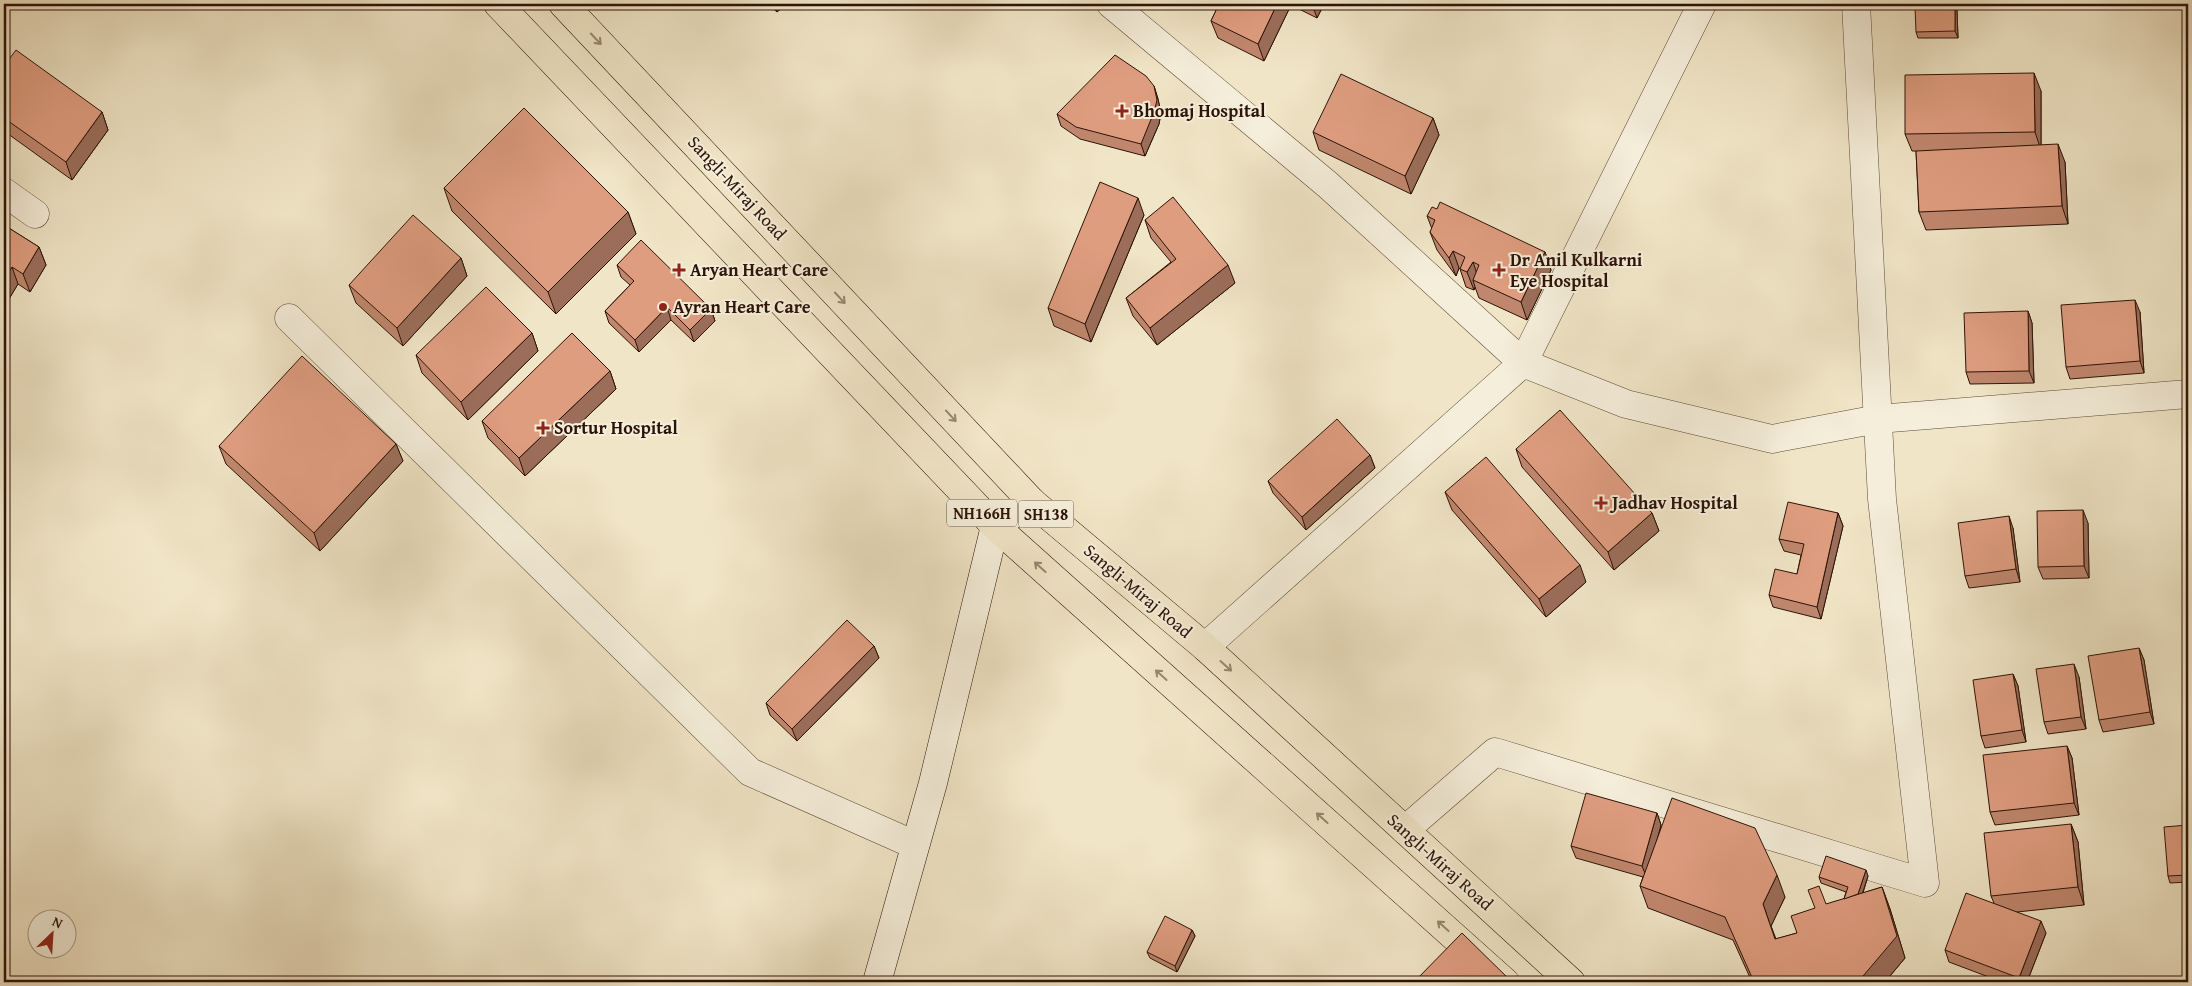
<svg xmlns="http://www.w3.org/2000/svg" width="2192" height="986" viewBox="0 0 2192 986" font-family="'Gentium Book Plus',serif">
<rect width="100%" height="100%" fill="#f0e5c6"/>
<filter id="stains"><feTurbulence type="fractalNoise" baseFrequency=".004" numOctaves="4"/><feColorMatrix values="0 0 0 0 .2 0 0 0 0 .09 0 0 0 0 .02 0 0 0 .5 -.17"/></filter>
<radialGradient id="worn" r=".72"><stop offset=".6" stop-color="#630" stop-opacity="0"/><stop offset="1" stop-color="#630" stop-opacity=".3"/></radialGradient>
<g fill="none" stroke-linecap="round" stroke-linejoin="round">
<defs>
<g id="minor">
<path d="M1111,4L1328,185L1523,363L1205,647"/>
<path d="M1702,4L1523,363L1626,404L1772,439L1878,419L2188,394"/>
<path d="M4,192L35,214"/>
<path d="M289,318L750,772L915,845"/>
<path d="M1405,830L1495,752L1925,883L1882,499L1856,4"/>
</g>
<path id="secondary" d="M877,982L933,783L995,526L1032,502"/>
<g id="trunk">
<path d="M498,4L995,526L1505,982"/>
<path d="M563,4L1032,502L1205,647L1571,982"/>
</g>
</defs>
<use href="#minor" stroke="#5d4837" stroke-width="29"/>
<use href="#secondary" stroke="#2c1307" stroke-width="29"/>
<use href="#trunk" stroke="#2c1307" stroke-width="29"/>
<use href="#minor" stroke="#f5eeda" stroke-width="28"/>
<use href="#secondary" stroke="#f5eeda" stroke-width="28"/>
<use href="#trunk" stroke="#f0e5c6" stroke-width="28"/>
</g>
<g fill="#c0876e" stroke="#2c1307">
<path d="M768,4H786L777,12Z"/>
<path d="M1219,4H1324L1317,18L1291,5L1264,61L1218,38L1211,21Z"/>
<path d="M1955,5L1957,11L1958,38H1918L1916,32Z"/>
<path d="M4,66L102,112L108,130L72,180L4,131Z"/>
<path d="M1154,86L1158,99L1161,113L1159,124L1145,156L1080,139L1061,126L1057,114Z"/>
<path d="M2041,91V145L2065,162L2068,224L1926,230L1919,212L1916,151H1912L1905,134Z"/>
<path d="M1433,118L1439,135L1411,194L1319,150L1313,132Z"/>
<path d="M444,188L628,212L636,234L556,314L452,211Z"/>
<path d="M1144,215L1091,342L1054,326L1048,308Z"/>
<path d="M1427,216L1545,252L1551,270L1527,320L1479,298L1475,287L1474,290L1466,287L1460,269L1459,268L1456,276L1437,250L1430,232L1432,229Z"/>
<path d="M1145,220L1235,283L1157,345L1133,316L1126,298L1171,262L1151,238Z"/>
<path d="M4,225L39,247L46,265L30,292L18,284L4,307Z"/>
<path d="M461,258L467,276L403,346L356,303L349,285Z"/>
<path d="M617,265L711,309L715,321L694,342L671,320L639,352L609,323L605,311L630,285L621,277Z"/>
<path d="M2028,311L2032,323L2034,383L1970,384L1966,372Z"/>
<path d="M2140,312L2144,373L2070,379L2066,367Z"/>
<path d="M532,333L538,351L468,420L422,373L416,355Z"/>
<path d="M610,371L616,389L525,476L488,438L482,421Z"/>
<path d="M396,444L403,461L320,551L226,464L219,446Z"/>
<path d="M1516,449L1652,513L1659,531L1614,570L1522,467Z"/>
<path d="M1370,455L1375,468L1306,530L1273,493L1268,481Z"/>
<path d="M1445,492L1586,582L1546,617L1452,510Z"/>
<path d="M1838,513L1843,526L1821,619L1773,607L1769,595L1797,574L1801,555L1784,551L1779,539Z"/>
<path d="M2088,523L2089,578L2043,579L2038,567Z"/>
<path d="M2013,528L2020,582L1969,588L1965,576Z"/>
<path d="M874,646L879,658L797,741L770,715L766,703Z"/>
<path d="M2139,648L2144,660L2154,724L2103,732L2099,720Z"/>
<path d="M2013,674L2018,686L2026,742L1985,748L1981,736Z"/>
<path d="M2079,677L2086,729L2048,734L2044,722Z"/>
<path d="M2067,746L2072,758L2079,815L1995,825L1990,812Z"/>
<path d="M1657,813L1661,825L1660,830L1785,897L1771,926L1776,939L1797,933L1815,908L1844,899L1846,892L1821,883L1819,877L1868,876L1863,893L1882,887L1890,909L1905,958L1885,982H1752L1733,940L1648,908L1640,886L1643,877L1576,858L1571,846Z"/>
<path d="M2071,824L2078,842L2084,905L2017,912L2046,933L2027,982H2002L1949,962L1945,950L1994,903L1991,896Z"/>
<path d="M2188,825V882L2170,883L2168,876Z"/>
<path d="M1192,930L1195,936L1177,972L1150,958L1147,952Z"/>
</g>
<g fill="#9c6e5a" stroke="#2c1307">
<path d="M774,4H786L777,12Z"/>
<path d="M1277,4H1290L1291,5L1264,61L1258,44Z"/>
<path d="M1312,4H1324L1317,18Z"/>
<path d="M1955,5L1957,11L1958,38L1955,31Z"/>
<path d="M2034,73L2041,91V150L2035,132Z"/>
<path d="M1154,86L1158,99L1161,113L1159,124L1145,156L1141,144Z"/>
<path d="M102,112L108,130L72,180L66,162Z"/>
<path d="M1433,118L1439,135L1411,194L1405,176Z"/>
<path d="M2058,144L2065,162L2068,224L2062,206Z"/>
<path d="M1138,198L1144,215L1091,342L1085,324Z"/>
<path d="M628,212L636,234L556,314L548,292Z"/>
<path d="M39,247L46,265L30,292L23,274Z"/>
<path d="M1453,251L1459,268L1456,276L1449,258Z"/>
<path d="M1545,252L1551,270L1527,320L1521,302Z"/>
<path d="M461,258L467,276L403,346L397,328Z"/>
<path d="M1473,262L1479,280H1473L1475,287L1474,290L1467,272Z"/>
<path d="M1228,265L1235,283L1157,345L1150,328Z"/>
<path d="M12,267L18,284L4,307V279Z"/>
<path d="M2135,300L2140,312L2144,373L2140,361Z"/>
<path d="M667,307L671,320L639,352L635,340Z"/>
<path d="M711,309L715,321L694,342L690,330Z"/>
<path d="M2028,311L2032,323L2034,383L2029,371Z"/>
<path d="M532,333L538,351L468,420L461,402Z"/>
<path d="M610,371L616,389L525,476L519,458Z"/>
<path d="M396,444L403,461L320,551L314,533Z"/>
<path d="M1370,455L1375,468L1306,530L1302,517Z"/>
<path d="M2083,510L2088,523L2089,578L2084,566Z"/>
<path d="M1652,513L1659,531L1614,570L1608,552Z"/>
<path d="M1838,513L1843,526L1821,619L1817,607Z"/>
<path d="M2009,516L2013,528L2020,582L2016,569Z"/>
<path d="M1580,565L1586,582L1546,617L1539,599Z"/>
<path d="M874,646L879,658L797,741L792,729Z"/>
<path d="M2139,648L2144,660L2154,724L2150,712Z"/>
<path d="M2074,664L2079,677L2086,729L2081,717Z"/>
<path d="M2013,674L2018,686L2026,742L2022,730Z"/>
<path d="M2067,746L2072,758L2079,815L2074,803Z"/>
<path d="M1657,813L1661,825L1647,878L1642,866Z"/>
<path d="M2071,824L2078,842L2084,905L2078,887Z"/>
<path d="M1866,870L1868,876L1857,910L1855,903Z"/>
<path d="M1777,875L1785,897L1771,926L1783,962L1763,904Z"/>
<path d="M1882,887L1890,909L1905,958L1885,982H1858Z"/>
<path d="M2041,921L2046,933L2027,982H2021L2019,978Z"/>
<path d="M1192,930L1195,936L1177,972L1175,966Z"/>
</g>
<g fill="#df9d80" stroke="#2c1307">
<path d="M1219,4H1277L1258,44L1211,21Z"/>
<path d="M1955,5V31L1916,32L1915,6Z"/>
<path d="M16,50L102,112L66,162L4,118V66Z"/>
<path d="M1115,55L1146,76L1154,86L1157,100L1154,112L1141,144L1076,127L1057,114Z"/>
<path d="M2034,73L2035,132L1905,134V75Z"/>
<path d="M1341,74L1433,118L1405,176L1313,132Z"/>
<path d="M524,108L628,212L548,292L444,188Z"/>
<path d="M2058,144L2062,206L1919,212L1916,151Z"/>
<path d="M1100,182L1138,198L1085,324L1048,308Z"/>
<path d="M1173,197L1228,265L1150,328L1126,298L1176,259L1145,220Z"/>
<path d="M1440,202L1545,252L1521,302L1473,280L1479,265L1473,262L1467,272L1460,269L1465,257L1453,251L1449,258L1430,232L1435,220L1427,216L1432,207L1437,209Z"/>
<path d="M413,215L461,258L397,328L349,285Z"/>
<path d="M4,225L39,247L23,274L12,267L4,279Z"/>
<path d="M641,240L711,309L690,330L667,307L635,340L605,311L634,281L617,265Z"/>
<path d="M486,287L532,333L461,402L416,355Z"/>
<path d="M2135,300L2140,361L2066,367L2061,305Z"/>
<path d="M2028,311L2029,371L1966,372L1964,313Z"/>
<path d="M572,333L610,371L519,458L482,421Z"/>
<path d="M302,356L396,444L314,533L219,446Z"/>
<path d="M1560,410L1652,513L1608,552L1516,449Z"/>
<path d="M1337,419L1370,455L1302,517L1268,481Z"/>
<path d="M1486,457L1580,565L1539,599L1445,492Z"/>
<path d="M1788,502L1838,513L1817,607L1769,595L1775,569L1797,574L1804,544L1779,539Z"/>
<path d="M2083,510L2084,566L2038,567L2037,511Z"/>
<path d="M2009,516L2016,569L1965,576L1958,523Z"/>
<path d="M847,620L874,646L792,729L766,703Z"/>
<path d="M2139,648L2150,712L2099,720L2088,656Z"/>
<path d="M2074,664L2081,717L2044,722L2036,669Z"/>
<path d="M2013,674L2022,730L1981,736L1973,680Z"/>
<path d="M2067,746L2074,803L1990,812L1983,755Z"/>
<path d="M1586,793L1657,813L1642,866L1571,846Z"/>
<path d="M1672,798L1755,828L1777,875L1763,904L1775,939L1797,933L1791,916L1815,908L1808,890L1819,886L1826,904L1882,887L1897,936L1858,982H1768V981L1754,982L1725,917L1640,886Z"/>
<path d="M2071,824L2078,887L1991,896L1984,833Z"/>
<path d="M2188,825V875L2168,876L2164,827Z"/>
<path d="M1826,856L1866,870L1858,894L1844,899L1848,887L1819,877Z"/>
<path d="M1966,893L2041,921L2019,978L1945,950Z"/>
<path d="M1165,916L1192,930L1175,966L1147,952Z"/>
<path d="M1462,933L1512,982H1414Z"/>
</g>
<defs><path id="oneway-shaft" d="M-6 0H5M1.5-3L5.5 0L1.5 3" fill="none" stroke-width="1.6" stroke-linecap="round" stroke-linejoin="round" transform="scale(1.25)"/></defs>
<g stroke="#988670">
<use href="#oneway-shaft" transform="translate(596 39) rotate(47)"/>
<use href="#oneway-shaft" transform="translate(840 298) rotate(47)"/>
<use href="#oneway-shaft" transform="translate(951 416) rotate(47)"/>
<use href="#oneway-shaft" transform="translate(1040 567) rotate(-138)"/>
<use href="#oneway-shaft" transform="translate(1226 666) rotate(42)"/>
<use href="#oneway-shaft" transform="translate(1161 675) rotate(-138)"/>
<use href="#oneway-shaft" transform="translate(1322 818) rotate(-138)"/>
<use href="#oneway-shaft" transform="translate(1443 926) rotate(-138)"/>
</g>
<g fill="#8f2418" stroke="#f5eeda" stroke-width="2">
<path d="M1119.5 103.5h5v5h5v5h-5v5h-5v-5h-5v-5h5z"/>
<path d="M676.5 262.5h5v5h5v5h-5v5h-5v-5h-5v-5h5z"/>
<path d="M1496.5 262.5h5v5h5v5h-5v5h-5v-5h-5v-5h5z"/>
<circle cx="663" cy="307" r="5"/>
<path d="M540.5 420.5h5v5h5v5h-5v5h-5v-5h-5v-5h5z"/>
<path d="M1598.5 495.5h5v5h5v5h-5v5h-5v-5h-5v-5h5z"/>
</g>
<g text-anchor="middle" stroke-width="4" stroke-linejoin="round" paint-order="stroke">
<g fill="#f5eeda" stroke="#685546" stroke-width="1">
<rect x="947" y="499.5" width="70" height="27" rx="4"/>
<rect x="1018.5" y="500.5" width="55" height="27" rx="4"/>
</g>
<g font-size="16" font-weight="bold" fill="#2c1307">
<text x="982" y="519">NH166H</text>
<text x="1046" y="520">SH138</text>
</g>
<g font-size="18" font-weight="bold" fill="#2c1307" stroke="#f5eeda" text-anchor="start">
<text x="1133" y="117">Bhomaj Hospital</text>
<text x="1510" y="266">Dr Anil Kulkarni<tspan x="1510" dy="21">Eye Hospital</tspan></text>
<text x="690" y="276">Aryan Heart Care</text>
<text x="673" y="313">Ayran Heart Care</text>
<text x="554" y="434">Sortur Hospital</text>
<text x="1612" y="509">Jadhav Hospital</text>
</g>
<g font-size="18" fill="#2c1307" stroke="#f5eeda">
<text transform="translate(737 188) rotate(47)" y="6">Sangli-Miraj Road</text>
<text transform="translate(1138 591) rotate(40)" y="6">Sangli-Miraj Road</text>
<text transform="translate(1440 862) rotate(42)" y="6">Sangli-Miraj Road</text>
</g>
</g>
<rect width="2192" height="986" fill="none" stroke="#f0e5c6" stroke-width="20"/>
<rect x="5" y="5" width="2182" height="976" fill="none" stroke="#2c1307" stroke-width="2.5"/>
<rect x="10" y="10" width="2172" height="966" fill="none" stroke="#2c1307"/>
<g transform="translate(52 934) rotate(25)"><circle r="24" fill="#f5eeda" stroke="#a59686"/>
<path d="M0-4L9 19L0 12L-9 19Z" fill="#8f2418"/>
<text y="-8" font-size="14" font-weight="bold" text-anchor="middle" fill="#2c1307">N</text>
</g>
<rect width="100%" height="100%" filter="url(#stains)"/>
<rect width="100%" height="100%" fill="url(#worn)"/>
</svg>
